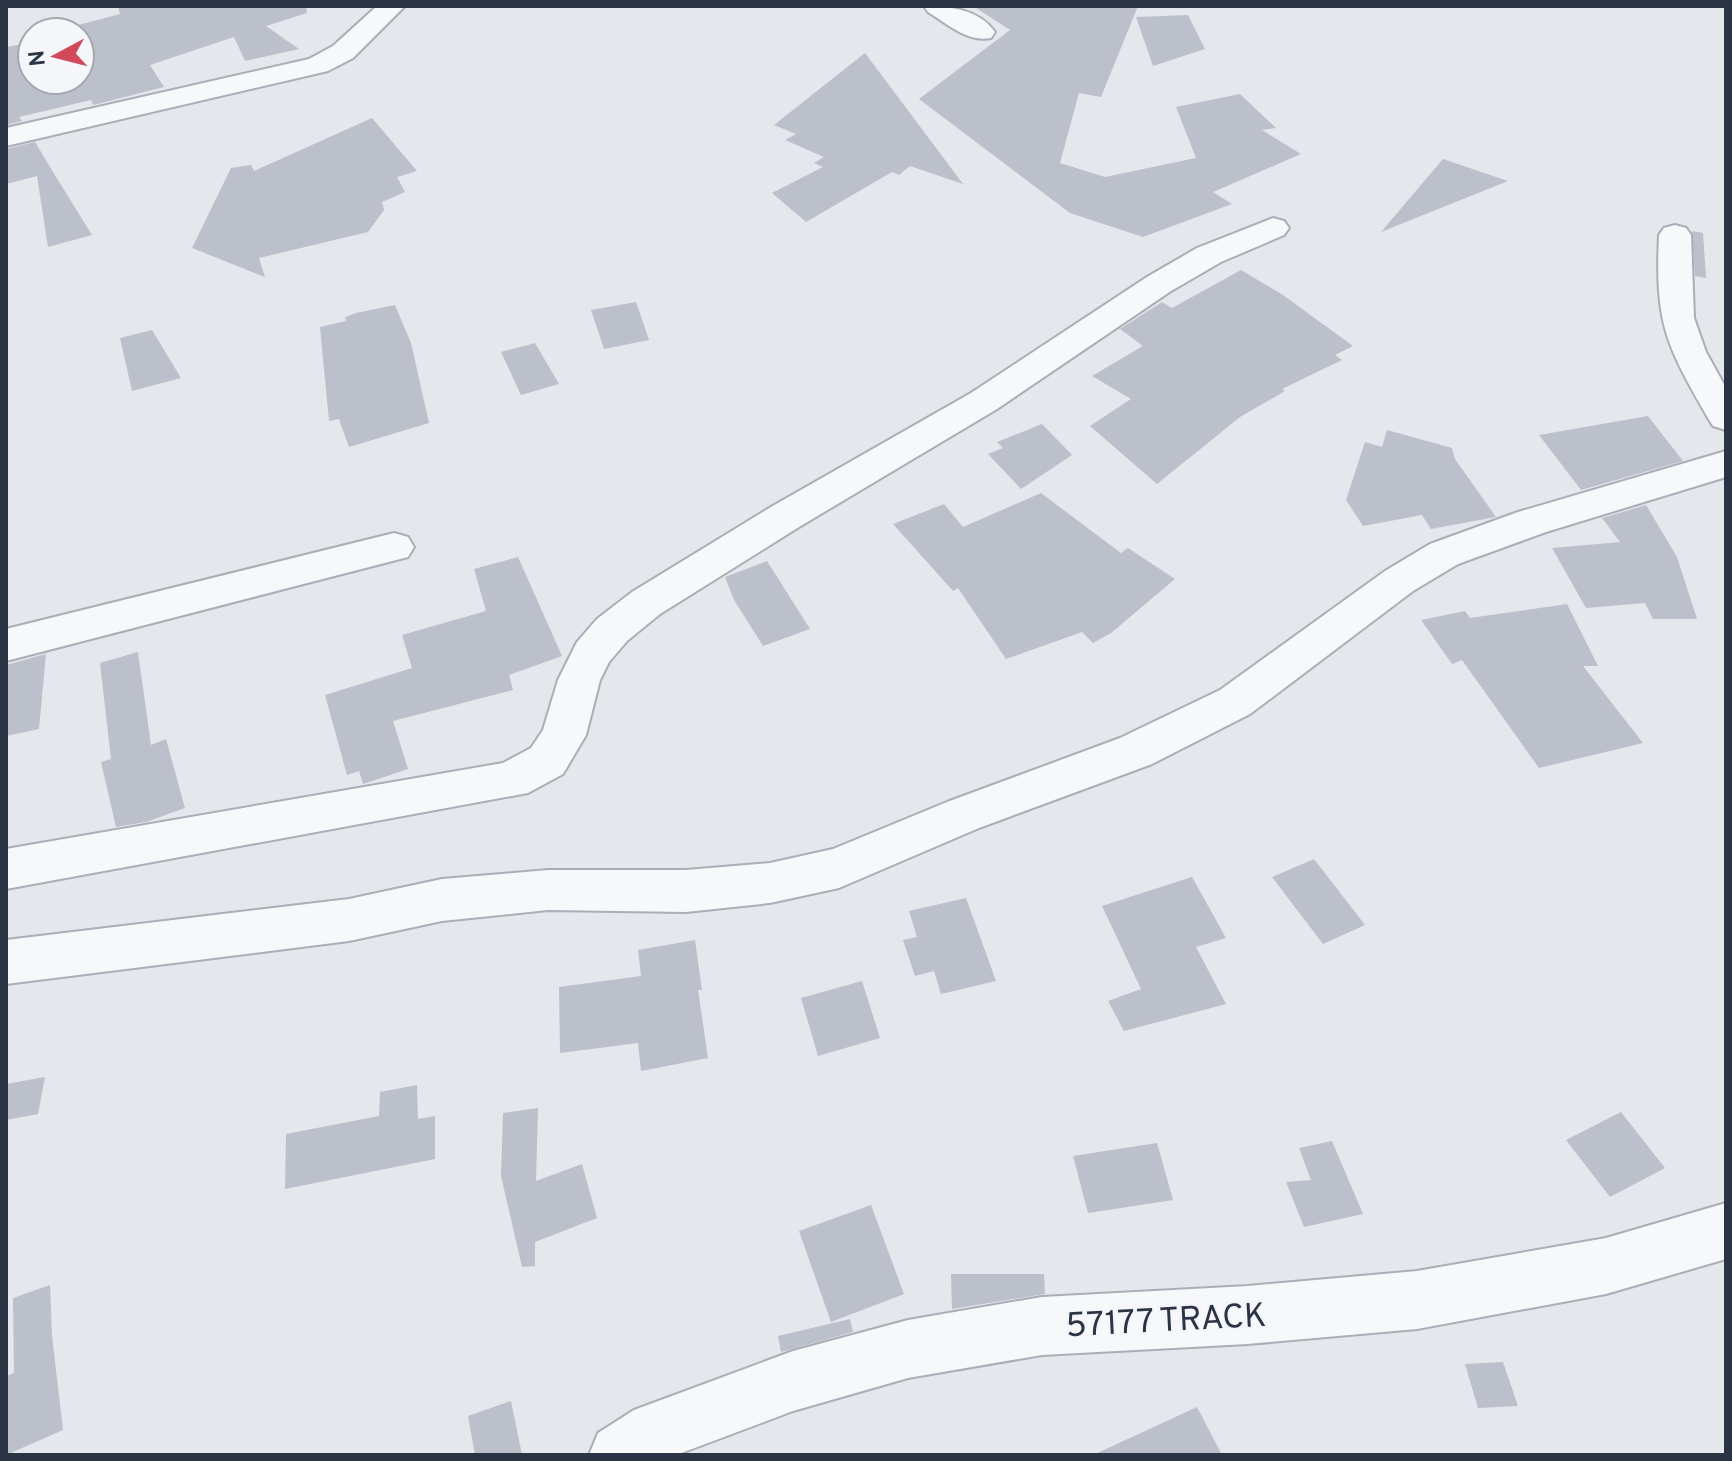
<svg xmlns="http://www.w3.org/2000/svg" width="1732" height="1461" viewBox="0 0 1732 1461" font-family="Overpass,sans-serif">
<rect width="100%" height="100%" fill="#e4e7ec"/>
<g fill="#bbc0ca">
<path d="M118,6H306L307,13L266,26L299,49L245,61L234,37L150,65L164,87L93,105L91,100L19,117L22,121L6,125V47L23,44L21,40L32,37V80H80V32H52L120,14Z"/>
<path d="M973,6H1138L1101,97L1079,93L1060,163L1105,177L1196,158L1176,107L1240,94L1276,128L1262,130L1301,154L1213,192L1232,204L1143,237L1070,213L919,99L1010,30Z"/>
<path d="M1188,15L1205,49L1153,66L1136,17Z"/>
<path d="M865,53L963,184L910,166L899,175L892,172L806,222L772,193L823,167L814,163L824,157L785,140L796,134L774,125Z"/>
<path d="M372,118L417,171L397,177L405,192L382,202L384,210L368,232L259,258L265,277L192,248L231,168L251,165L254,171Z"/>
<path d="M35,142L53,172L92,235L48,247L37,176L6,184V149Z"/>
<path d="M1443,159L1508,181L1381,232Z"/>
<path d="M1692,231L1703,233L1706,278L1695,276Z"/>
<path d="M1241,270L1283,295L1353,346L1335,355L1342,360L1282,389L1285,391L1240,417L1157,484L1090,426L1131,399L1092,376L1143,346L1120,329L1162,302L1172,308Z"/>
<path d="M636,302L649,340L604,349L591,310Z"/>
<path d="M395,305L411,343L429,423L349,447L339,419L329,421L320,327L346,321L345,317L356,313Z"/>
<path d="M152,330L181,378L132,391L120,338Z"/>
<path d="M535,343L559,384L521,395L501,352Z"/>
<path d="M1648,416L1683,461L1581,490L1539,435Z"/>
<path d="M1042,424L1072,455L1021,489L988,454L1003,448L997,442Z"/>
<path d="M1387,430L1452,448L1455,459L1496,517L1431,529L1422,515L1363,526L1346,500L1365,442L1382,447Z"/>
<path d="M1041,493L1121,553L1128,548L1175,579L1111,633L1093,643L1082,632L1006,659L958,588L953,591L893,524L944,504L963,527Z"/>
<path d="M1646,505L1677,557L1697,619H1653L1645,603L1586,608L1552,548L1620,542L1602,518Z"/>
<path d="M518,557L562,656L509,675L513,690L393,721L408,769L363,784L359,771L347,775L325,695L412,668L402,635L486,611L474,569Z"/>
<path d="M767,561L810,629L763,646L734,600L725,577Z"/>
<path d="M1567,604L1598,666H1583L1643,743L1539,768L1462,660L1452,664L1421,620L1465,611L1470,618Z"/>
<path d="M138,652L151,745L166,739L185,808L146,822L116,827L101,762L111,759L100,663Z"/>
<path d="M46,654L39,729L6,736V665Z"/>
<path d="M1314,859L1365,925L1323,944L1272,877Z"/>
<path d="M1192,877L1226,938L1196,947L1226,1004L1124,1031L1108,1001L1141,989L1102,906Z"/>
<path d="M966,898L996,981L941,994L934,971L915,976L903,940L917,937L909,911Z"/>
<path d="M695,940L702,990H698L708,1058L641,1071L638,1043L560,1053L559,987L641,976L638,950Z"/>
<path d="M862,981L880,1038L818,1056L801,998Z"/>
<path d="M45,1077L38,1114L6,1120V1084Z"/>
<path d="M417,1085L418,1119L435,1116V1159L285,1189L286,1134L379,1116L380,1092Z"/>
<path d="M538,1108L536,1181L582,1164L597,1218L535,1242V1266L522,1267L501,1176L503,1113Z"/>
<path d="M1621,1112L1665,1168L1610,1197L1566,1140Z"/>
<path d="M1332,1141L1363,1214L1304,1227L1286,1182L1311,1180L1299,1148Z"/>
<path d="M1157,1143L1173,1200L1088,1213L1073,1156Z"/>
<path d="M871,1205L904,1294L831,1322L799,1231Z"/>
<path d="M951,1274H1044L1045,1294L952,1309Z"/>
<path d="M50,1285L52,1336L63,1430L6,1455V1376L14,1373L13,1298Z"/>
<path d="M850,1319L853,1332L781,1352L778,1336Z"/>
<path d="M1503,1362L1518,1406L1478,1408L1465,1364Z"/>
<path d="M511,1401L522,1455H475L468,1416Z"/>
<path d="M1197,1407L1222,1455H1093Z"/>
</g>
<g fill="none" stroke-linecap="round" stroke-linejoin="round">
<defs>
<g id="street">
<path d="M377,6H405L353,58L328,71L6,146V128L309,59L333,46Z"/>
<path d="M924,6C949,6 979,9 995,32L991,38C968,43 946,23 928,12Z"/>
<path d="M1273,218L1284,221L1289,228L1284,235L1221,262L1171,291L997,409L799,527L660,614L627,641L609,662L600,680L586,735L563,774L528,793L6,889V849L503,763L531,748L543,730L558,680L577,642L597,619L632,592L771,507L971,393L1147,277L1197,248Z"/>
<path d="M1675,225L1686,228L1691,235L1694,318L1706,352L1726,388V430L1713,426L1708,418C1665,343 1655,323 1659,235L1664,228Z"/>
<path d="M1726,451V477L1546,532L1458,564L1413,591L1250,714L1152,764L979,828L839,888L770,903L686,912L548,910L442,921L349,941L6,984V940L349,899L442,879L548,870H686L770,863L833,849L947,802L1120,738L1220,690L1385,571L1430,544L1518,512Z"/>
<path d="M394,533L408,537L414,547L408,557L6,661V629Z"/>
<path d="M1726,1203V1259L1606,1294L1417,1329L1248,1344L1042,1355L908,1378L793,1411L676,1455H589L598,1433L634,1410L793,1351L908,1320L1042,1297L1248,1286L1417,1271L1606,1238Z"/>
</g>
</defs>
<use href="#street" stroke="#a9aeb7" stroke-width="4"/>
<use href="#street" fill="#f7f8fa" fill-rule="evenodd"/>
</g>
<g text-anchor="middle" stroke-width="6" stroke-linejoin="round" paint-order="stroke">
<g font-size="34" fill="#2b3445" stroke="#f4f6f9">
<text transform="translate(1166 1319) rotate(-3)" y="12">57177 TRACK</text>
</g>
</g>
<rect width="1732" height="1461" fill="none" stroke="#2b3445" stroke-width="16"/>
<g transform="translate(56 56) rotate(263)"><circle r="38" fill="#f4f6f9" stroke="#a4a8b1" stroke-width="2"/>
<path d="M0-6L14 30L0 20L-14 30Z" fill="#d1495b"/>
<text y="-12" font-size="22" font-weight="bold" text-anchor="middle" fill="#2b3445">N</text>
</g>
</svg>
